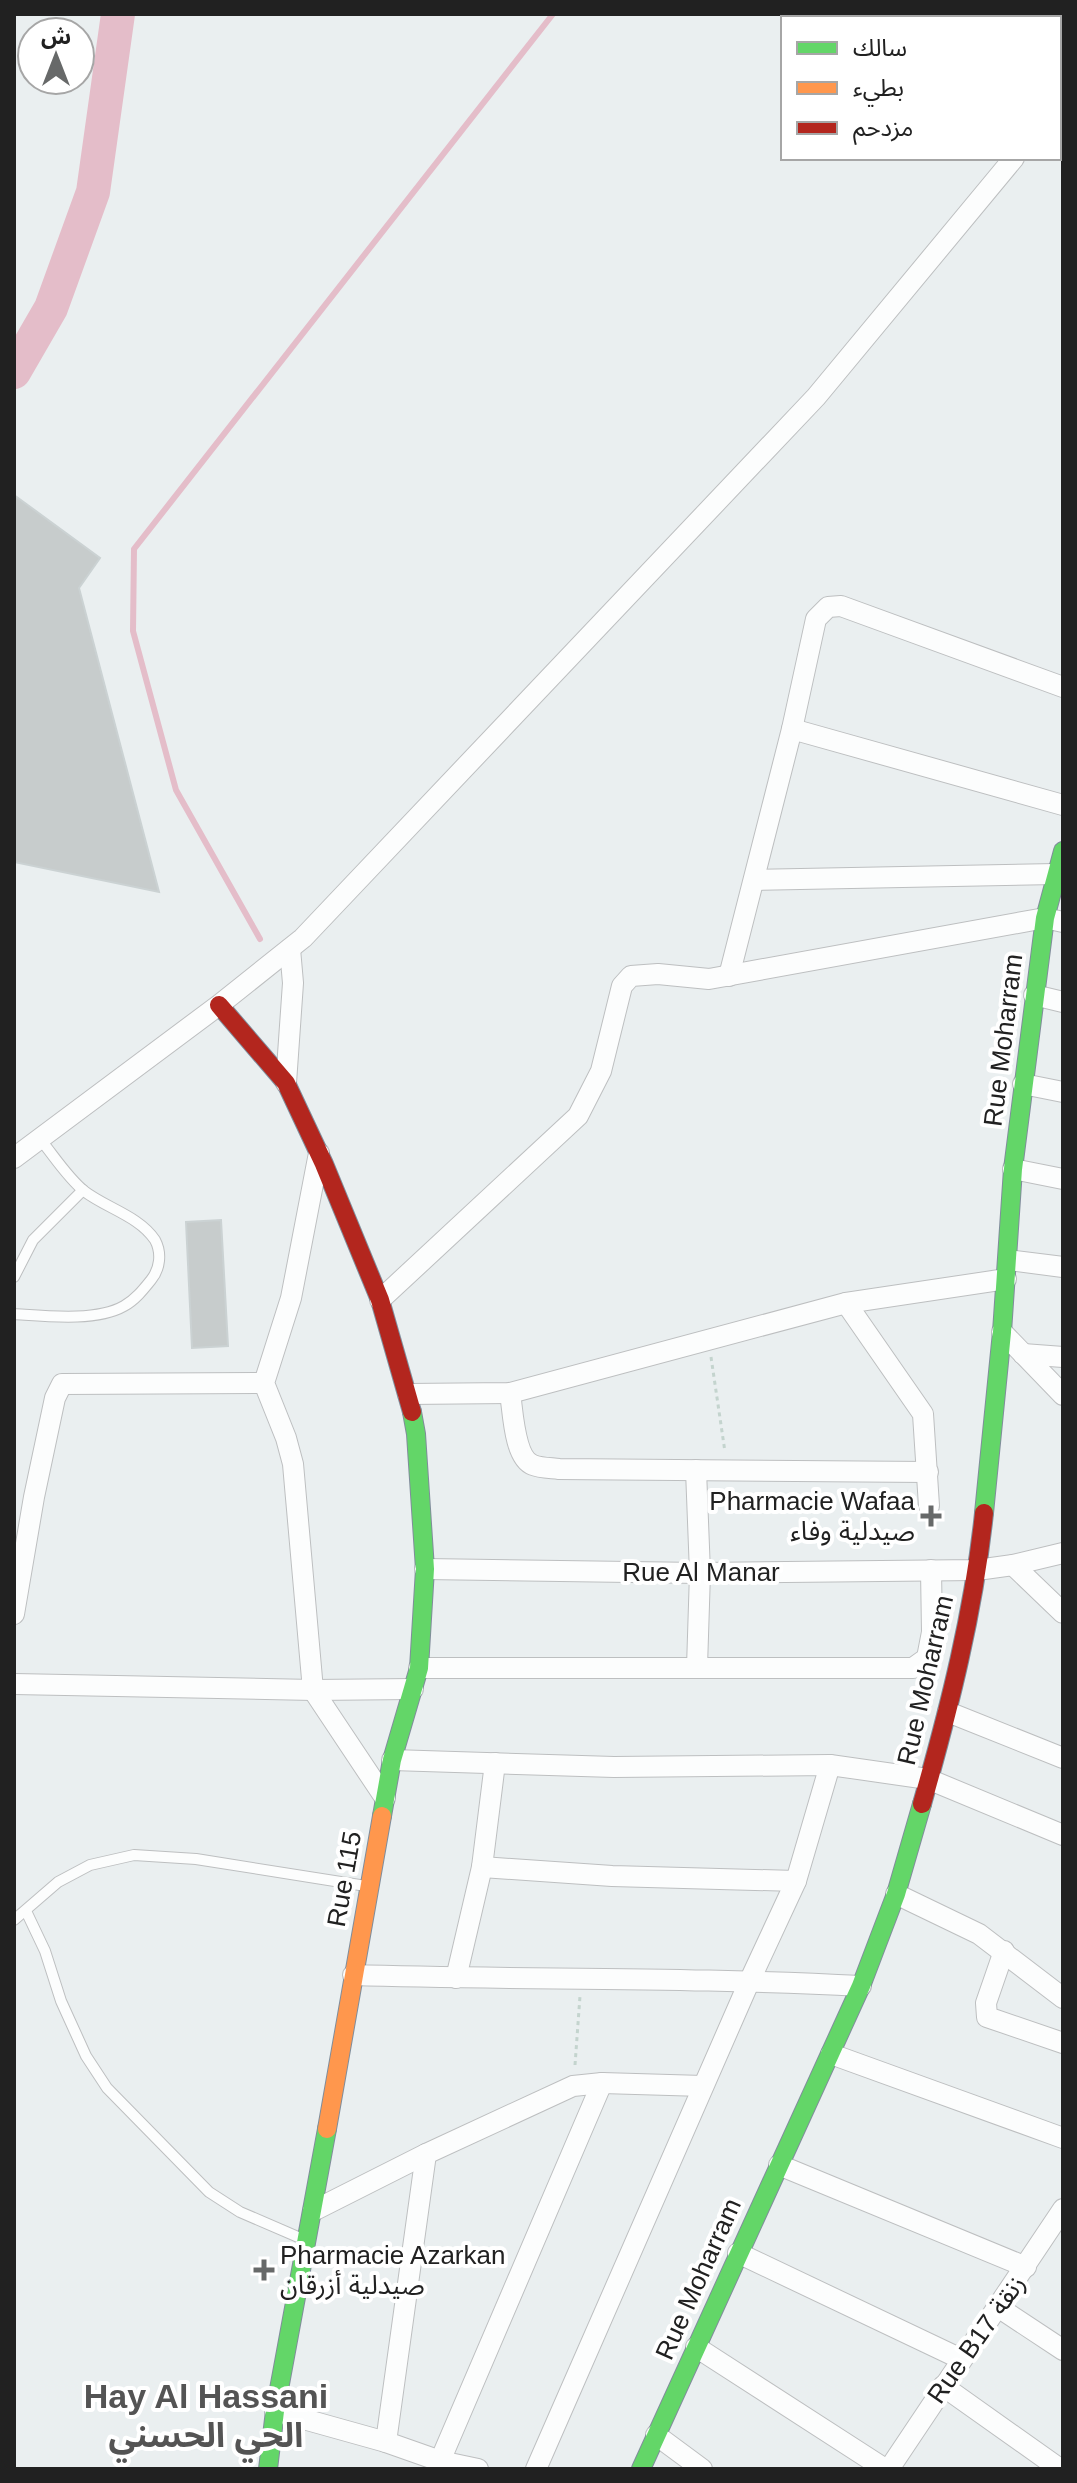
<svg xmlns="http://www.w3.org/2000/svg" width="1077" height="2483" viewBox="0 0 1077 2483" font-family="Arial,'Noto Sans Arabic',sans-serif">
<rect width="100%" height="100%" fill="#eaeff0"/>
<g fill="none" stroke-linecap="round" stroke-linejoin="round">
<path stroke="#e4bdc9" stroke-width="6" d="M260,939L176,790L133,631L134,549L553,14"/>
<path stroke="#e4bdc9" stroke-width="34" d="M14,372L51,308L93,192L118,14"/>
</g>
<g fill="#c7cccc" stroke="#cbd2d3" stroke-width="2">
<path d="M14,495L100,558L79,588L159,892L14,862Z"/>
<path d="M221,1220L228,1346L192,1348L186,1222Z"/>
</g>
<g fill="none" stroke-linecap="round" stroke-linejoin="round">
<defs>
<g id="lane">
<path d="M14,1277L33,1240L83,1190"/>
<path d="M14,1314C45,1316 96,1322 124,1306C135,1300 143,1290 151,1280C160,1269 162,1253 155,1240C139,1216 106,1208 84,1191C67,1177 54,1156 40,1139"/>
<path d="M26,1911L45,1951L61,2001L86,2056L107,2088L209,2192L240,2212L305,2240"/>
<path d="M14,1920L58,1882L90,1865L134,1855L196,1859L366,1886"/>
</g>
<g id="street">
<path d="M1059,104L1063,99"/>
<path d="M792,729L1063,805"/>
<path d="M754,880L1056,874"/>
<path d="M729,976L792,729L816,619L828,607L841,606L1063,687"/>
<path d="M1034,995L1063,1002"/>
<path d="M286,1083L293,983L290,949"/>
<path d="M1023,1084L1063,1092"/>
<path d="M319,1153L291,1298L264,1383L286,1438L293,1464L313,1690L385,1798"/>
<path d="M14,1158L219,1005L303,938L816,397L1014,158"/>
<path d="M1013,1169L1063,1179"/>
<path d="M1008,1260L1063,1267"/>
<path d="M380,1300L578,1116L601,1071L622,986L631,976L658,974L709,979L1045,918L1063,922"/>
<path d="M846,1303L923,1414L929,1506"/>
<path d="M1002,1332L1063,1395"/>
<path d="M1023,1354L1063,1357"/>
<path d="M510,1393C513,1411 514,1458 533,1465C540,1468 551,1468 559,1469L928,1472"/>
<path d="M408,1394L510,1393L846,1303L1006,1279"/>
<path d="M696,1470L700,1573L697,1667"/>
<path d="M1013,1565L1063,1613"/>
<path d="M425,1569L700,1573L977,1570L1013,1565L1063,1553"/>
<path d="M14,1614L34,1497L55,1398L62,1384L264,1383"/>
<path d="M419,1668H913L927,1658L932,1632L931,1570"/>
<path d="M14,1684L313,1690L413,1689"/>
<path d="M948,1712L1063,1758"/>
<path d="M392,1760L614,1767L830,1765L928,1779L1063,1835"/>
<path d="M482,1867L612,1876L796,1881"/>
<path d="M896,1894L979,1934L1063,1998"/>
<path d="M1004,1951L986,2003L987,2017L1063,2043"/>
<path d="M353,1975C523,1980 692,1977 861,1986"/>
<path d="M456,1978L482,1867L495,1763"/>
<path d="M831,2054L1063,2138"/>
<path d="M779,2165L1026,2267"/>
<path d="M313,2211L426,2154L573,2086L602,2083L703,2086"/>
<path d="M738,2253L961,2359"/>
<path d="M998,2307L1063,2350"/>
<path d="M696,2347L885,2469"/>
<path d="M943,2386L1060,2469"/>
<path d="M275,2411L386,2442L440,2461L478,2469"/>
<path d="M656,2435L702,2469"/>
<path d="M386,2442L426,2154"/>
<path d="M440,2461L602,2083"/>
<path d="M536,2469L750,1980L796,1881L830,1765"/>
<path d="M889,2469L1063,2209"/>
</g>
<g id="fast">
<path d="M984,1513L1002,1332L1013,1169L1045,918L1063,851"/>
<path d="M382,1816L392,1760L419,1668L425,1569L416,1434L412,1412"/>
<path d="M268,2469L275,2411L327,2129"/>
<path d="M641,2469L861,1986L896,1894L922,1804"/>
</g>
<path id="slow" d="M327,2129L382,1816"/>
<g id="jam">
<path d="M219,1005L286,1083L324,1164L380,1300L412,1412"/>
<path d="M922,1804C949,1709 974,1611 984,1513"/>
</g>
</defs>
<use href="#lane" stroke="#bdbfc0" stroke-width="12"/>
<use href="#street" stroke="#bdbfc0" stroke-width="22"/>
<use href="#fast" stroke="#808d9b" stroke-width="20"/>
<use href="#slow" stroke="#808d9b" stroke-width="20"/>
<use href="#jam" stroke="#808d9b" stroke-width="20"/>
<g stroke="#c4d4ce" stroke-width="3" stroke-dasharray="4 4" stroke-linecap="butt">
<path d="M711,1357L725,1452"/>
<path d="M575,2065L580,1996"/>
</g>
<use href="#lane" stroke="#fcfdfd" stroke-width="10"/>
<use href="#street" stroke="#fcfdfd" stroke-width="20"/>
<use href="#fast" stroke="#63d668" stroke-width="18"/>
<use href="#slow" stroke="#ff974d" stroke-width="18"/>
<use href="#jam" stroke="#b3261e" stroke-width="18"/>
</g>
<g fill="#676969" stroke="#fff" stroke-width="3">
<path d="M927 1504h8v8h8v8h-8v8h-8v-8h-8v-8h8z"/>
<path d="M260 2258h8v8h8v8h-8v8h-8v-8h-8v-8h8z"/>
</g>
<g text-anchor="middle" stroke-width="8" stroke-linejoin="round" paint-order="stroke">
<g font-size="26" fill="#212121" stroke="#fff">
<text transform="translate(1003 1040) rotate(-83)" y="9">Rue Moharram</text>
<text x="701" y="1581">Rue Al Manar</text>
<text transform="translate(925 1680) rotate(-77)" y="9">Rue Moharram</text>
<text transform="translate(344 1879) rotate(-80)" y="9">Rue 115</text>
<text transform="translate(698 2279) rotate(-66)" y="9">Rue Moharram</text>
<text transform="translate(976 2339) rotate(-55)" y="9">Rue B17 زنقة</text>
</g>
<g font-size="26" fill="#212121" stroke="#fff" text-anchor="end">
<text x="915" y="1510">Pharmacie Wafaa<tspan x="915" dy="30">صيدلية وفاء</tspan></text>
<text x="280" y="2264" text-anchor="start">Pharmacie Azarkan<tspan x="280" dy="30">صيدلية أزرقان</tspan></text>
</g>
<g font-size="34" font-weight="bold" fill="#545454" stroke="#fff">
<text x="206" y="2408">Hay Al Hassani<tspan x="206" dy="39">الحي الحسني</tspan></text>
</g>
</g>
<rect width="1077" height="2483" fill="none" stroke="#212121" stroke-width="32"/>
<rect x="781" y="16" width="280" height="144" fill="#ffffff" stroke="#a6a6a6" stroke-width="2"/>
<rect x="797" y="42" width="40" height="12" fill="#63d668" stroke="#a6a6a6" stroke-width="2"/>
<text x="853" y="56" font-size="24" fill="#212121">سالك</text>
<rect x="797" y="82" width="40" height="12" fill="#ff974d" stroke="#a6a6a6" stroke-width="2"/>
<text x="853" y="96" font-size="24" fill="#212121">بطيء</text>
<rect x="797" y="122" width="40" height="12" fill="#b3261e" stroke="#a6a6a6" stroke-width="2"/>
<text x="853" y="136" font-size="24" fill="#212121">مزدحم</text>
<g transform="translate(56 56)"><circle r="38" fill="#ffffff" stroke="#a6a6a6" stroke-width="2"/>
<path d="M0-6L14 30L0 20L-14 30Z" fill="#676969"/>
<text y="-12" font-size="22" font-weight="bold" text-anchor="middle" fill="#212121">ش</text>
</g>
</svg>
